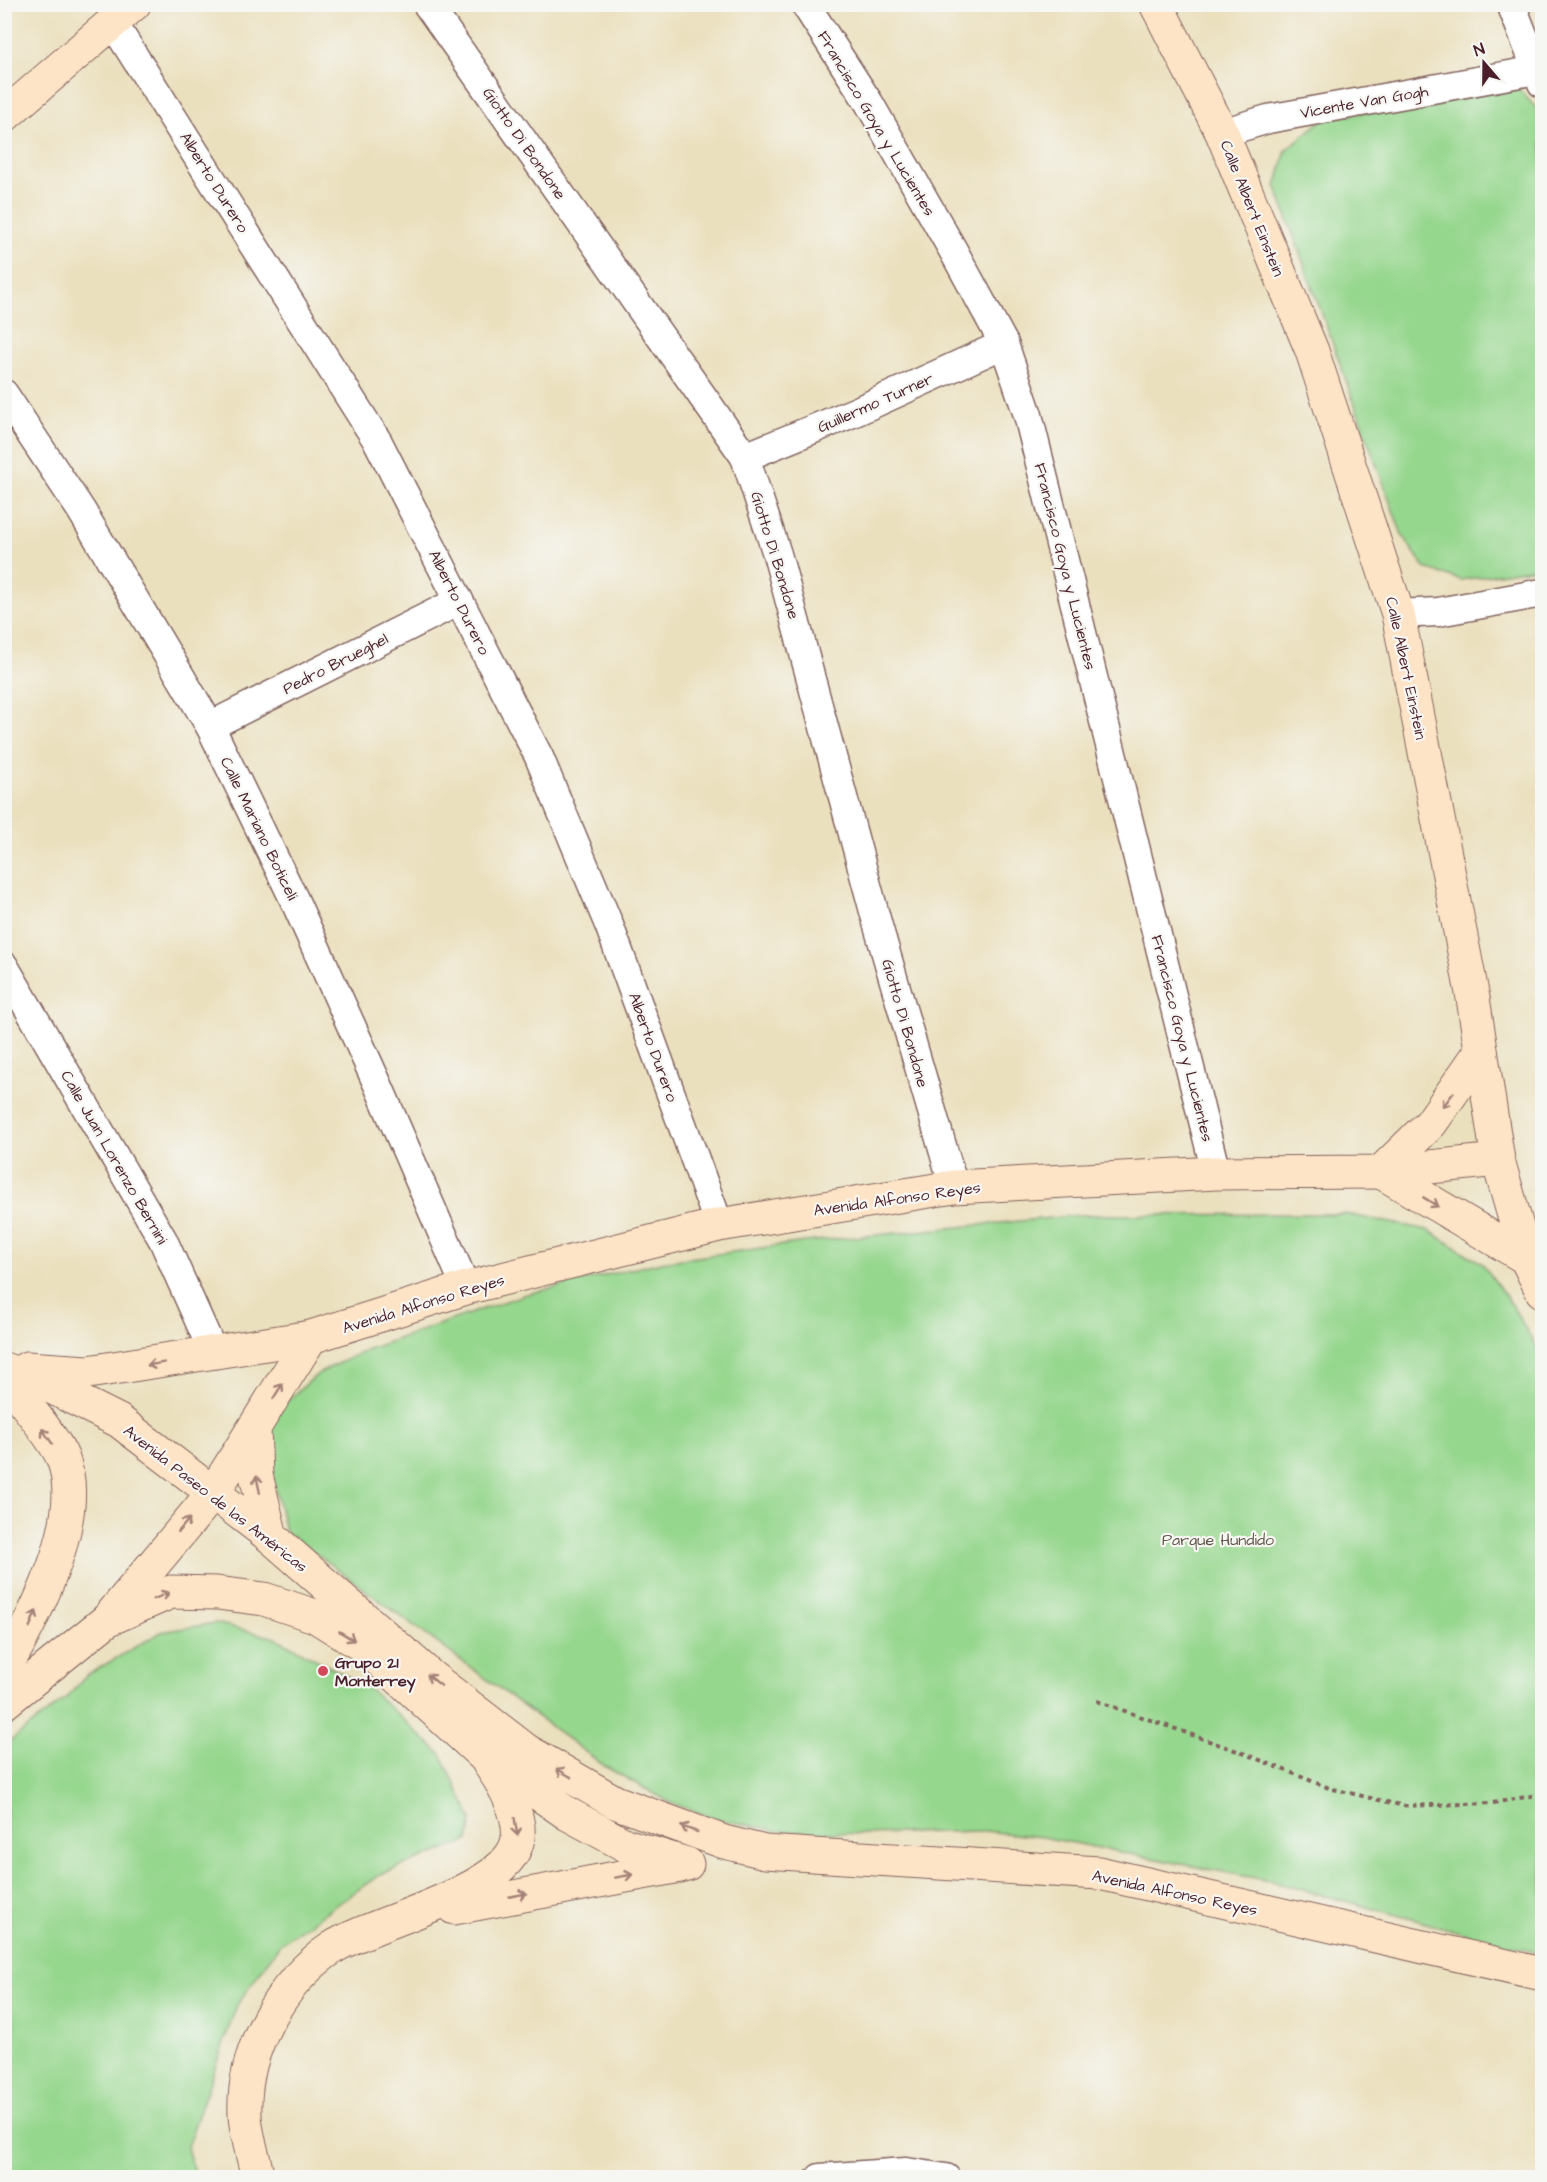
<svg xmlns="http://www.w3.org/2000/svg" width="1547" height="2182" viewBox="0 0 1547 2182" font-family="'Architects Daughter',sans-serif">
<rect width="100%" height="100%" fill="#f6f6f2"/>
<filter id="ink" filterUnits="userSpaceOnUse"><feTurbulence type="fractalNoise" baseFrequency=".0167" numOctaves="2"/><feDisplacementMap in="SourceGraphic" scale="12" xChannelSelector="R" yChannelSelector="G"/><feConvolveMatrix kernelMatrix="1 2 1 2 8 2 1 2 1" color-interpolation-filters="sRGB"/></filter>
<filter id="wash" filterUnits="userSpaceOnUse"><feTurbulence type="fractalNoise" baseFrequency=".008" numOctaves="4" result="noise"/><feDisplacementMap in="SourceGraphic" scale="24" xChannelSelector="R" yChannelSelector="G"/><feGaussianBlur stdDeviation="1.35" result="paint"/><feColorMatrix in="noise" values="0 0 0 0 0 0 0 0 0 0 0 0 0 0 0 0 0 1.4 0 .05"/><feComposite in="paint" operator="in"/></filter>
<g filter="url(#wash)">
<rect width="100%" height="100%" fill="#ebe0be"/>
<g fill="#96d78e" stroke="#707b5c" stroke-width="1.5">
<path d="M1515,85L1538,110L1542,123V567L1461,580L1425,568L1402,535L1276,187L1286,150L1322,120Z"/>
<path d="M1345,1214L1428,1230L1483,1264L1513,1307L1542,1357V1954L1270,1881L1042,1837L984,1831L866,1834L778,1831L721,1820L673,1804L606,1767L285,1531L265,1443L280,1407L319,1373L366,1350L523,1295L661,1262L805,1242L1081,1215Z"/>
<path d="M216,1623L276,1638L366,1686L441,1754L472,1819L468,1841L381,1874L280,1944L237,2005L187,2147L195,2177H5V1745L65,1699L87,1675L161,1632Z"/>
</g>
</g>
<g filter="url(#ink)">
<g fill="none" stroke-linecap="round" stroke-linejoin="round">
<defs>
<g id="street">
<path d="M427,4L745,457L777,554L878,926L954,1187"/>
<path d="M805,4L869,103L954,252L1004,344L1028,415L1216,1173"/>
<path d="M1511,4L1542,83"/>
<path d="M113,23L378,442L539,757L609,925L719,1225"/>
<path d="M1222,133L1268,119L1542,69"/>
<path d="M4,394L81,510L210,726L293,897L378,1085L466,1288"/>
<path d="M745,457L855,412L1004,344"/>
<path d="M1398,614L1438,612L1542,593"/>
<path d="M210,726L459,601"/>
<path d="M4,966L163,1240L214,1354"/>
<path d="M820,2178L906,2172L946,2178"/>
</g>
<g id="secondary">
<path d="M1156,4L1222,133L1312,351L1398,614L1473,998L1498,1160L1526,1258L1542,1291"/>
<path d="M4,116L134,4"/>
<path d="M1481,1051L1431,1123L1381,1172L1526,1258"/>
<path d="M27,1368L88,1372L311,1337L466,1288L719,1225L954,1187L1216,1173L1381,1172L1498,1160"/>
<path d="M4,1369L51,1387L119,1421L271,1537L430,1676L527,1751L615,1802L724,1842L765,1852L1099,1873L1542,1974"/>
<path d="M4,1376C19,1397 55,1438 63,1459C86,1519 34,1618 4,1670"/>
<path d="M254,1429L256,1475L271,1537"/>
<path d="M107,1620L171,1592L217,1593L264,1599L315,1616L365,1647L484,1756L568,1814L625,1845L687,1864"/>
<path d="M4,1703L107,1620L213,1493L311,1337"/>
<path d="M454,1908L680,1866"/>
<path d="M258,2178C254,2158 246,2135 245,2115C242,2051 280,1983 332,1948C375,1920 511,1892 518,1838C521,1812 502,1782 488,1762"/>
</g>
</defs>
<use href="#street" stroke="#82635e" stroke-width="31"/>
<use href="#secondary" stroke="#82635e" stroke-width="35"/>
<path stroke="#82635e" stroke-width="4" stroke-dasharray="4.5 4.5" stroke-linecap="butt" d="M1097,1701L1240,1752L1329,1788L1404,1806L1493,1803L1542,1794"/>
<use href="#street" stroke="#fff" stroke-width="28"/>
<use href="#secondary" stroke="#fee4c6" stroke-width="33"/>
</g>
<defs><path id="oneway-shaft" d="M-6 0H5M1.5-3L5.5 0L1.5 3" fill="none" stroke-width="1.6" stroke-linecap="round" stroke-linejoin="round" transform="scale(1.5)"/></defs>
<g stroke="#a48278">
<use href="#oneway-shaft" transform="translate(1448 1100) rotate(127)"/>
<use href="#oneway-shaft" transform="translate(1431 1202) rotate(31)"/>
<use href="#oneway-shaft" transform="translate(156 1364) rotate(170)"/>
<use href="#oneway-shaft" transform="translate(278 1391) rotate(-58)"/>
<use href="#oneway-shaft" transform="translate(47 1436) rotate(-125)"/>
<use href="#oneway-shaft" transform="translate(258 1484) rotate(-102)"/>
<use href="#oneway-shaft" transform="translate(184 1525) rotate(-50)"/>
<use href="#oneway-shaft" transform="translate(161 1596) rotate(-23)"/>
<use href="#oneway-shaft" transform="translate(33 1619) rotate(-67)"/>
<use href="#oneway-shaft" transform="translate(347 1636) rotate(31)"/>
<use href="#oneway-shaft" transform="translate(434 1680) rotate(-141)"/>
<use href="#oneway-shaft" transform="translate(564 1773) rotate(-150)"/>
<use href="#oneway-shaft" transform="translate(516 1827) rotate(81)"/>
<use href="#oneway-shaft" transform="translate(689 1829) rotate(-160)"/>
<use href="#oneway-shaft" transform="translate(624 1876) rotate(-10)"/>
<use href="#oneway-shaft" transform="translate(518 1895) rotate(-11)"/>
</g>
</g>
<circle fill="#d1495b" stroke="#f6f6f2" stroke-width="2" cx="323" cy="1671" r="6"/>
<g text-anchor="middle" stroke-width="4.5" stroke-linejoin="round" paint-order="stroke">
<g font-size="16" fill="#4a1f2b" stroke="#f6f6f2">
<text transform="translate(1364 101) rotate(-10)" y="6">Vicente Van Gogh</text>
<text transform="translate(877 123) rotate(59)" y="6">Francisco Goya y Lucientes</text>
<text transform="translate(525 143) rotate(55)" y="6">Giotto Di Bondone</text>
<text transform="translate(215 182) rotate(58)" y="6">Alberto Durero</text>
<text transform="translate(1253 208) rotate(68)" y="6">Calle Albert Einstein</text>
<text transform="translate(875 402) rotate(-24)" y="6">Guillermo Turner</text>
<text transform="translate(776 555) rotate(73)" y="6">Giotto Di Bondone</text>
<text transform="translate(1066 566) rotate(76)" y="6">Francisco Goya y Lucientes</text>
<text transform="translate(460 602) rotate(63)" y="6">Alberto Durero</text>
<text transform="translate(335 663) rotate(-27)" y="6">Pedro Brueghel</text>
<text transform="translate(1407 668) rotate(78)" y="6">Calle Albert Einstein</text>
<text transform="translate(260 828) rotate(64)" y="6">Calle Mariano Boticeli</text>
<text transform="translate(906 1023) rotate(74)" y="6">Giotto Di Bondone</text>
<text transform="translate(1183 1038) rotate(76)" y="6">Francisco Goya y Lucientes</text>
<text transform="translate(654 1047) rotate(70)" y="6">Alberto Durero</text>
<text transform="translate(115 1157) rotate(60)" y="6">Calle Juan Lorenzo Bernini</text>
<text transform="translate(897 1198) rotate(-8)" y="6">Avenida Alfonso Reyes</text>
<text transform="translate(423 1303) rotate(-17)" y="6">Avenida Alfonso Reyes</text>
<text transform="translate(216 1498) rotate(38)" y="6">Avenida Paseo de las Américas</text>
<text transform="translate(1175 1892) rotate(12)" y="6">Avenida Alfonso Reyes</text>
</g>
<g font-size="16" fill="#615649" stroke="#f6f6f2">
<text x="1218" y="1545">Parque Hundido</text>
</g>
<g font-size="16" font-weight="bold" fill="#4a1f2b" stroke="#f6f6f2" text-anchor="start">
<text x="335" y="1668">Grupo 21<tspan x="335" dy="18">Monterrey</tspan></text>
</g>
</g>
<rect width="1547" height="2182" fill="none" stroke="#f6f6f2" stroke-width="24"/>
<g transform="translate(1484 63) rotate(340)" stroke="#f6f6f2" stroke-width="4.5" paint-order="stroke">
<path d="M0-4.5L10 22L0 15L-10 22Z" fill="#4a1f2b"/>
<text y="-9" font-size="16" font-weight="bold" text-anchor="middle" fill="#4a1f2b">N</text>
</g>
</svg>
